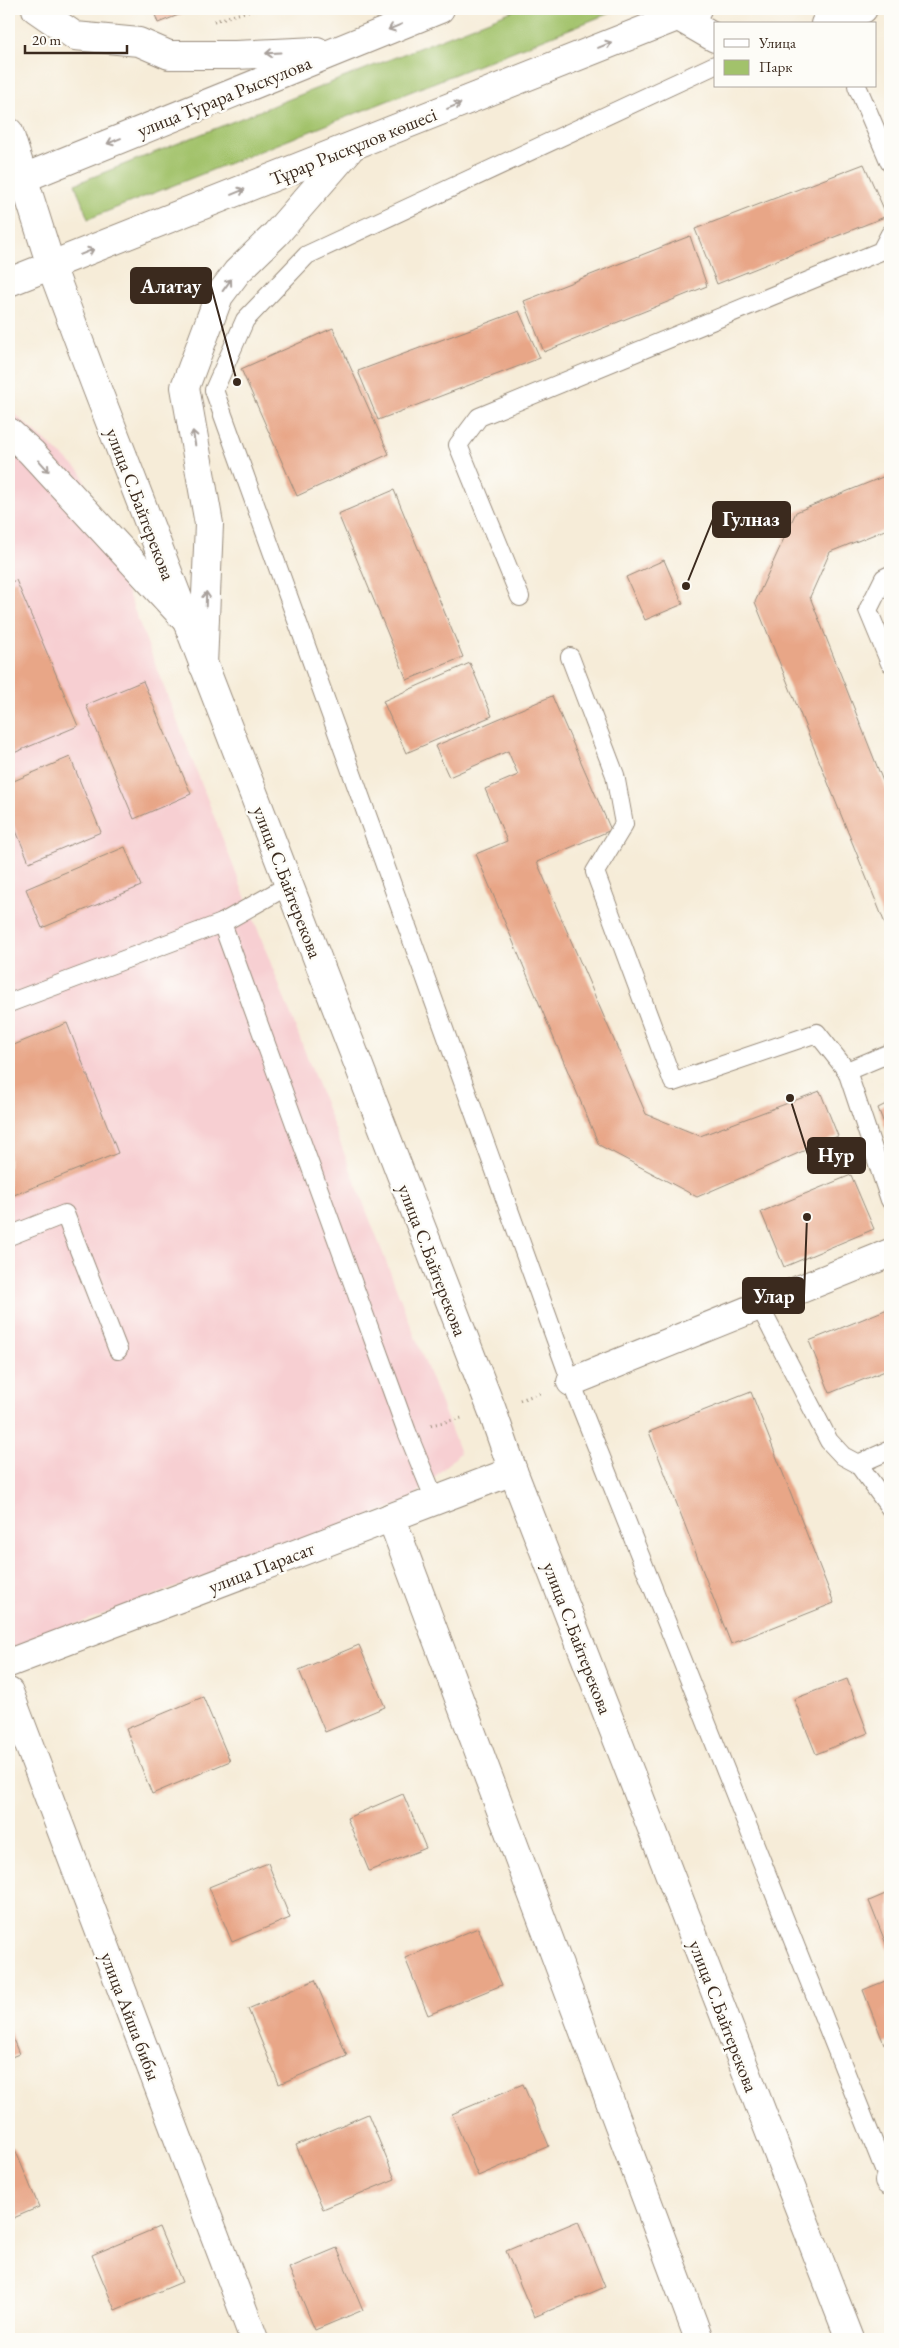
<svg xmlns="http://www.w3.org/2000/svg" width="899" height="2348" viewBox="0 0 899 2348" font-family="'EB Garamond',serif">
<rect width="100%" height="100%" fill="#fdfcf7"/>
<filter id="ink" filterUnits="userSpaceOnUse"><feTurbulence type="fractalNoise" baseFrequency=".02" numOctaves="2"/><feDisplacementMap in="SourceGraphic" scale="10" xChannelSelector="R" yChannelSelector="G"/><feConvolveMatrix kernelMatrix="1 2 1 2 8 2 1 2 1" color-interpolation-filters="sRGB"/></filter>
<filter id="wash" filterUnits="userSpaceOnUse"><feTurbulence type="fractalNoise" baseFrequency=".0096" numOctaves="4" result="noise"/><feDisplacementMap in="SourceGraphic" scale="20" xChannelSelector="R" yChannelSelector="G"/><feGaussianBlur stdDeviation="1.12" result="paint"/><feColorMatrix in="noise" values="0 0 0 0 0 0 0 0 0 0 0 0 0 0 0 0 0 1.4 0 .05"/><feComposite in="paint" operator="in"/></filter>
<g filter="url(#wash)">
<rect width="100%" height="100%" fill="#f6ecd8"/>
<path fill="#f7cfd2" d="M9,409L81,472L460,1453L409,1501L9,1649Z"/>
<path fill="#a2c26b" stroke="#6e7644" d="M517,9H620L88,219L75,184Z"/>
<g id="blocks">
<g fill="#e8a687">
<path d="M153,9H194L158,23Z"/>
<path d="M864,164L887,216L717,284L695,229Z"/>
<path d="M690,236L707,286L544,352L524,301Z"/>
<path d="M519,311L540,358L378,420L358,371Z"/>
<path d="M333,328L389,454L297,496L241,369Z"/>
<path d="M890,474V528L830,552L810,597L890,799V936L755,602L796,512Z"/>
<path d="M394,490L463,657L407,680L338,514Z"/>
<path d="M664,560L683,604L645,620L626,577Z"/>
<path d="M16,580L78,726L9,755V583Z"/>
<path d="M470,663L492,716L406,753L383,701Z"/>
<path d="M143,681L191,794L134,819L86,705Z"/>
<path d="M552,696L611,830L537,862L646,1114L700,1136L820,1091L838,1136L697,1197L599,1145L476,854L507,841L485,789L518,775L508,751L449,777L435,746Z"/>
<path d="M70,757L101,832L29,862L9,814V783Z"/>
<path d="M125,847L141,886L42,928L26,889Z"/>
<path d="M67,1023L118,1153L9,1197V1047Z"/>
<path d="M890,1102V1139L878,1108Z"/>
<path d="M851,1175L874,1229L784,1267L761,1212Z"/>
<path d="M890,1308V1369L830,1393L809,1341Z"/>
<path d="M751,1392L834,1603L731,1644L649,1432Z"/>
<path d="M359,1645L385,1707L325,1732L299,1670Z"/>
<path d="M847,1679L868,1733L816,1754L794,1699Z"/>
<path d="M203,1697L230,1761L152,1794L126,1729Z"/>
<path d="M403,1794L426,1848L369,1871L347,1818Z"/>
<path d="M268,1863L290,1918L232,1942L209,1887Z"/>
<path d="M890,1892V1954L869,1901Z"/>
<path d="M478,1928L502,1985L428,2015L405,1958Z"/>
<path d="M890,1979V2042L884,2044L863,1990Z"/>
<path d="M315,1980L347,2056L279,2084L248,2009Z"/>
<path d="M9,2029L19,2054L9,2058Z"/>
<path d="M523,2084L549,2146L478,2176L452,2114Z"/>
<path d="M368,2114L395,2179L323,2209L296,2145Z"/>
<path d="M14,2147L39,2207L9,2220V2149Z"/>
<path d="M578,2221L605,2287L534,2317L506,2251Z"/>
<path d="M159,2227L182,2282L115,2310L92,2255Z"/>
<path d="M337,2248L363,2310L315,2330L289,2268Z"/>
</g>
</g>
</g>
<g filter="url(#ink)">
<use href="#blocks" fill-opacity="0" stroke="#988b7b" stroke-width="1"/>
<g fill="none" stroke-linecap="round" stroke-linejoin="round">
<defs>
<g id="lane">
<path d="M715,65L307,255L245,320L214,390L571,1382L890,2184"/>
<path d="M857,86L890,163"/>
<path d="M890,575L884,578L868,610L890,663"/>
<path d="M520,597L458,445L479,417L881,251L890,234"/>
<path d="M570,657L615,775L624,824L595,872L673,1082L817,1033L847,1071L890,1200"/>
<path d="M222,923L407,1432L435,1500"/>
<path d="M9,1003L222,923L289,885"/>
<path d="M847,1071L890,1053"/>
<path d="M9,1236L65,1214L118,1350"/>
<path d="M760,1307L829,1441L843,1456L858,1464L890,1508"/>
<path d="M858,1464L890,1450"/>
</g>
<g id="street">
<path d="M677,16L715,38"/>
<path d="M825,24L863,9"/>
<path d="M571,1382L890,1253"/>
<path d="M391,1517L699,2339"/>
<path d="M9,1663L513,1471"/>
<path d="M9,1692L254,2339"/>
<path d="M889,2181H890"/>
</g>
<path id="secondary" d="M9,132L51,266L94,381L492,1410L513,1471L850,2339"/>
<g id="primary">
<path d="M36,9L75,36L139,42L169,55H235L317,51"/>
<path d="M9,184L440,9"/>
<path d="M9,282L697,9"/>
<path d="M9,432L31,452L186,620"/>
<path d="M203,665L209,524L185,387L219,296L237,272L276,234L349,150"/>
</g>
</defs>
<use href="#lane" stroke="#988b7b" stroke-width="20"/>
<use href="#street" stroke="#988b7b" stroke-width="30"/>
<use href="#secondary" stroke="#988b7b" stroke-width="30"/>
<use href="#primary" stroke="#988b7b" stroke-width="30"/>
<g stroke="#988b7b" stroke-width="3" stroke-dasharray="1 4" stroke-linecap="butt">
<path d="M214,21L255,9"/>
<path d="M520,1400L543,1392"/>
<path d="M431,1425L462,1418"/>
</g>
<use href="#lane" stroke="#fff" stroke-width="18"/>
<use href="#street" stroke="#fff" stroke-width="28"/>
<use href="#secondary" stroke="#fff" stroke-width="28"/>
<use href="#primary" stroke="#fff" stroke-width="28"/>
</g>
<defs><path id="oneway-shaft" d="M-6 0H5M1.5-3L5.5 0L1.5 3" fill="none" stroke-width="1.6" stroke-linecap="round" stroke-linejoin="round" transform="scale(1.25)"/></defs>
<g stroke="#a79f9a">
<use href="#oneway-shaft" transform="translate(395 27) rotate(158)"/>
<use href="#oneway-shaft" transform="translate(605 45) rotate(-22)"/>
<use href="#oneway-shaft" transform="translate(273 53) rotate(177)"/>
<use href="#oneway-shaft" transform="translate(454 106) rotate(-22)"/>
<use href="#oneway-shaft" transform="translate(114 141) rotate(158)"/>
<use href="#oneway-shaft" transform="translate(238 192) rotate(-22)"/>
<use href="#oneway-shaft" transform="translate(87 252) rotate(-22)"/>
<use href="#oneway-shaft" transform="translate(227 285) rotate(-54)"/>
<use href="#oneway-shaft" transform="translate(194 438) rotate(-100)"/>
<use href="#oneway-shaft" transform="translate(44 466) rotate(48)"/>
<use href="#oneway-shaft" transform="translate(206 599) rotate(-88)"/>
</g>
</g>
<g text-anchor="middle" stroke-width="5" stroke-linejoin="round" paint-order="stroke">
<g font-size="19" fill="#3b2a1e" stroke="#fdfcf7">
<text transform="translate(224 96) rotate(-22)" y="7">улица Турара Рыскулова</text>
<text transform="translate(353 146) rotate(-22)" y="7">Тұрар Рыскұлов көшесі</text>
<text transform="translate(141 504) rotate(69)" y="7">улица С.Байтерекова</text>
<text transform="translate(288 882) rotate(69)" y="7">улица С.Байтерекова</text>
<text transform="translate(433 1260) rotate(69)" y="7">улица С.Байтерекова</text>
<text transform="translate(261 1567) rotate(-21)" y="7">улица Парасат</text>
<text transform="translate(578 1638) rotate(69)" y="7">улица С.Байтерекова</text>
<text transform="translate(131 2016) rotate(69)" y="7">улица Айша бибы</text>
<text transform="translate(724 2016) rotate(69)" y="7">улица С.Байтерекова</text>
</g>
</g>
<path fill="none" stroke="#3b2a1e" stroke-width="2" d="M237 382L211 286M686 586L713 519M790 1098L808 1155M807 1217L804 1296"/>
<g fill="#3b2a1e" stroke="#fdfcf7" stroke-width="2">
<circle cx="237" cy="382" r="5"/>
<circle cx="686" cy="586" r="5"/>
<circle cx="790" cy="1098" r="5"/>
<circle cx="807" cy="1217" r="5"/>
</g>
<g fill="#3b2a1e" stroke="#3b2a1e" stroke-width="2">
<rect x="131" y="268" width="80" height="35" rx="5"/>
<rect x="713" y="502" width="77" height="35" rx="5"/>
<rect x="808" y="1138" width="57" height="35" rx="5"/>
<rect x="743" y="1278" width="61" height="35" rx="5"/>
</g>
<g font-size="20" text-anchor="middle" font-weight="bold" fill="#fff">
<text x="171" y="293">Алатау</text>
<text x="751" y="526">Гулназ</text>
<text x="836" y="1162">Нур</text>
<text x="774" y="1303">Улар</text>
</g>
<rect width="899" height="2348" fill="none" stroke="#fdfcf7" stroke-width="30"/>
<rect x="714" y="22" width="162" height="65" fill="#fdfcf7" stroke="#afa8a0"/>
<rect x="724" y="39" width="25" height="8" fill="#ffffff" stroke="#afa8a0"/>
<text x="759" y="48" font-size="15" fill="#3b2a1e">Улица</text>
<rect x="724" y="60" width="25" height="15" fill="#a2c26b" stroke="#afa8a0"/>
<text x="759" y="72" font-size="15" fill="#3b2a1e">Парк</text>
<path d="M25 45v8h102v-8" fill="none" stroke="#3b2a1e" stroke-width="2.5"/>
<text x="32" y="45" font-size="15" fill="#3b2a1e" stroke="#fdfcf7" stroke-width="4" paint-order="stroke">20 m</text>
</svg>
